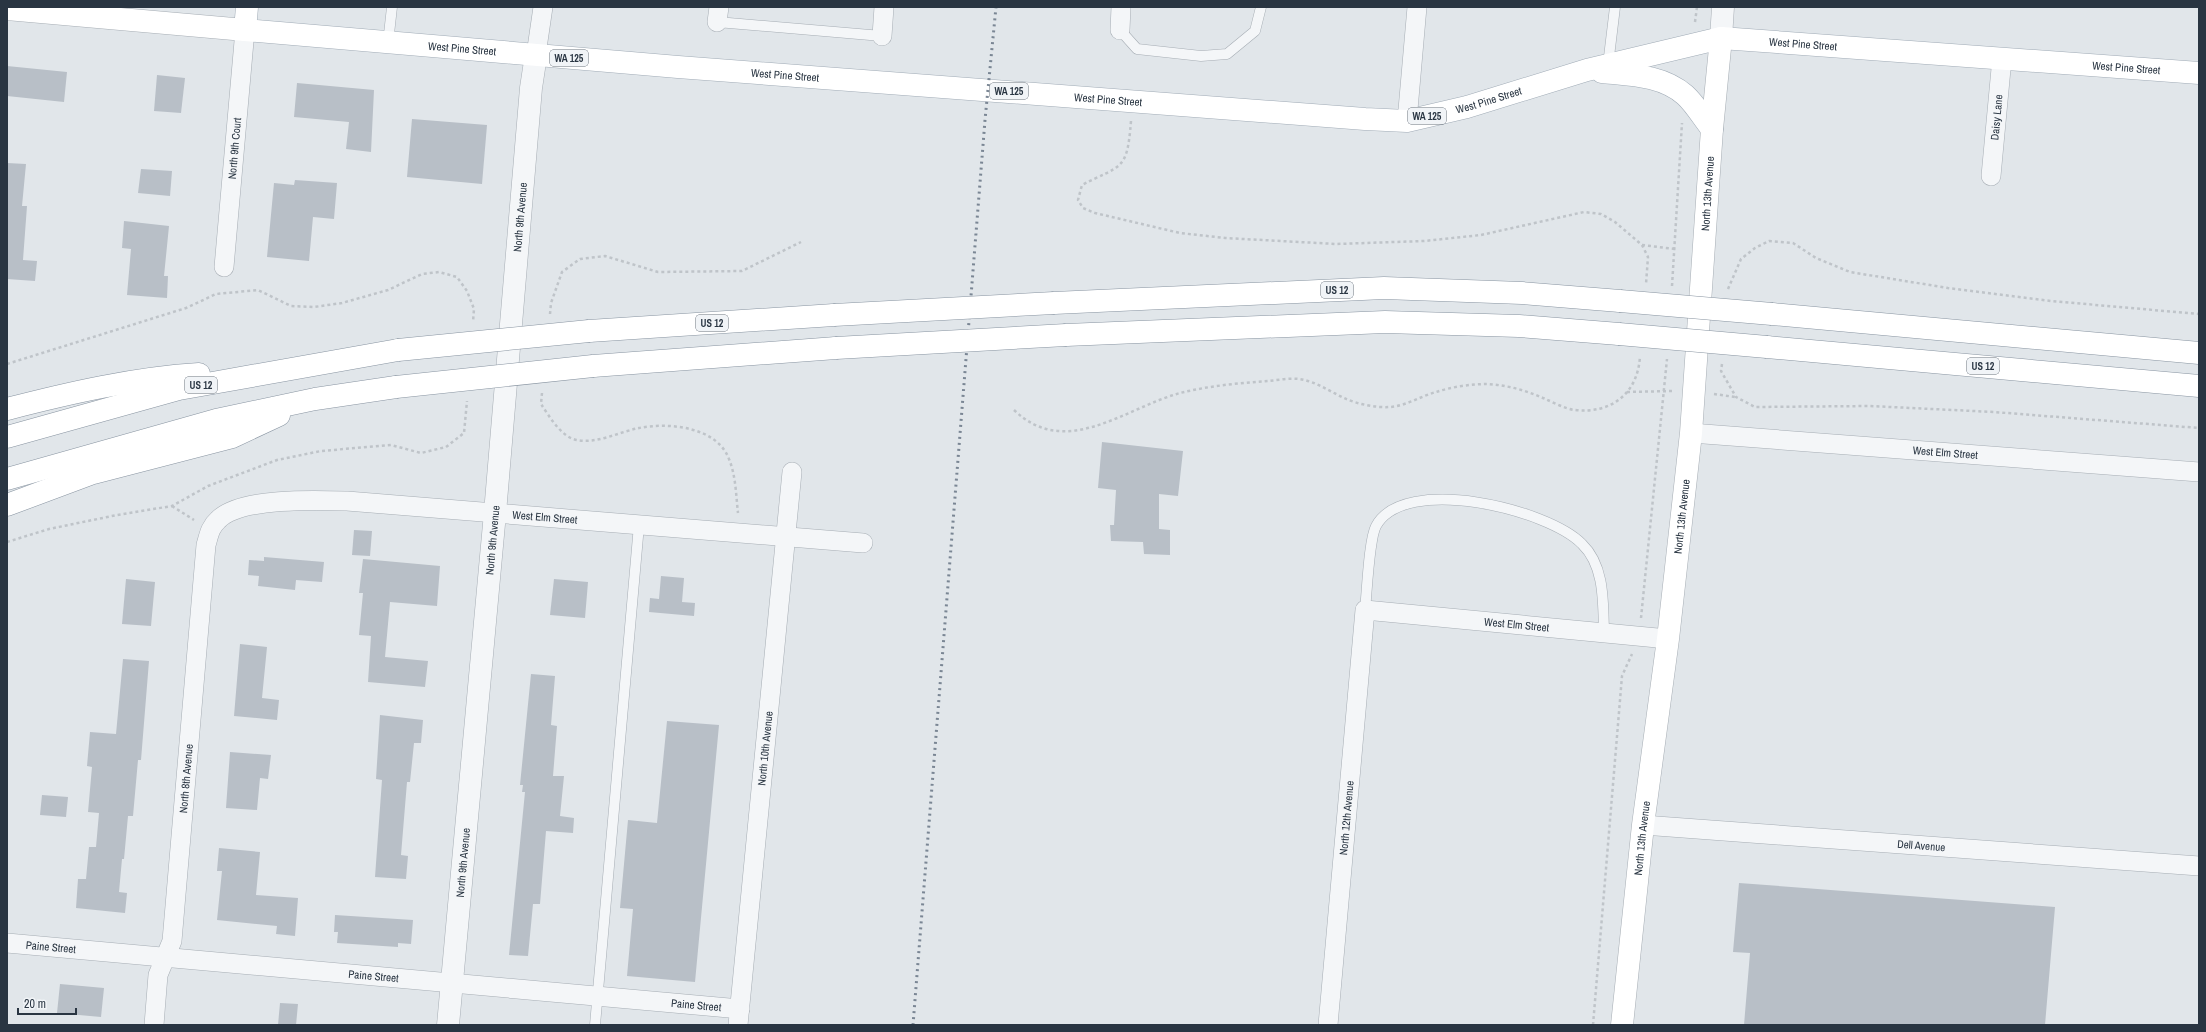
<svg xmlns="http://www.w3.org/2000/svg" width="2206" height="1032" viewBox="0 0 2206 1032" font-family="'Archivo Narrow',sans-serif">
<rect width="100%" height="100%" fill="#e1e6ea"/>
<g fill="#b8bfc7">
<path d="M7,66L67,72L64,102L7,96Z"/>
<path d="M157,75L185,78L181,113L154,111Z"/>
<path d="M297,83L374,90L371,152L346,149L349,122L294,117Z"/>
<path d="M412,119L487,125L482,184L407,177Z"/>
<path d="M7,163L26,164L22,206H27L23,260L37,261L35,281L7,279Z"/>
<path d="M141,169L172,171L170,196L138,193Z"/>
<path d="M295,180L337,183L334,219L313,217L309,261L267,257L274,183L294,185Z"/>
<path d="M124,221L169,226L164,276H168L167,298L127,295L131,249L122,248Z"/>
<path d="M1102,442L1183,451L1178,496L1159,494V529L1170,530V555L1144,554L1143,542L1111,541L1110,525H1114L1116,490L1098,488Z"/>
<path d="M354,530L372,531L370,556L352,555Z"/>
<path d="M264,557L324,562L322,582L296,580L295,590L258,586L259,576L248,575L249,560L264,561Z"/>
<path d="M363,559L440,566L437,606L390,602L385,657L428,661L425,687L368,682L371,636L359,635L363,593H359Z"/>
<path d="M661,576L684,578L682,602L695,603L694,616L649,612L650,598L659,599Z"/>
<path d="M126,579L155,582L151,626L122,624Z"/>
<path d="M554,579L588,582L585,618L550,615Z"/>
<path d="M240,644L267,647L262,698L279,700L277,720L234,716Z"/>
<path d="M123,659L149,661L141,760H138L133,816H128L124,859H122L119,892L127,893L125,913L76,908L78,879H86L89,847H96L99,813L88,812L92,767L87,766L90,732L116,734Z"/>
<path d="M531,674L555,676L551,725L557,726L553,776H564L560,816L574,818L573,833L546,831L540,904H533L528,956L509,955L525,792H522L523,785H520Z"/>
<path d="M380,715L423,720L421,743H414L410,782H407L401,855L408,856L406,879L375,877L382,780L376,779Z"/>
<path d="M667,721L719,725L695,982L627,976L633,909L620,908L628,820L657,823Z"/>
<path d="M230,752L271,755L268,779L260,778L257,810L226,808Z"/>
<path d="M42,795L68,797L66,817L40,815Z"/>
<path d="M219,848L260,852L256,895L298,898L295,936L276,934L277,926L217,920L222,871H217Z"/>
<path d="M1739,883L2055,907L2045,1025H1744L1750,953L1733,952Z"/>
<path d="M335,915L413,920L411,944L398,943V947L337,943L338,932H334Z"/>
<path d="M60,984L104,988L101,1017L57,1013Z"/>
<path d="M280,1003L298,1004L296,1025H278Z"/>
</g>
<g fill="none" stroke-linecap="round" stroke-linejoin="round">
<defs>
<g id="service">
<path d="M717,22L882,36"/>
<path d="M1120,30L1137,49L1201,56L1227,54L1255,31L1261,7"/>
<path d="M388,43L392,7"/>
<path d="M1608,65L1615,7"/>
<path d="M1365,610C1367,592 1369,539 1376,526C1404,474 1548,509 1582,544C1605,566 1603,603 1604,633"/>
<path d="M595,1025L639,525"/>
</g>
<g id="minor">
<path d="M717,22L719,7"/>
<path d="M1120,30L1121,7"/>
<path d="M882,36L884,7"/>
<path d="M536,55L543,7"/>
<path d="M1407,121L1417,7"/>
<path id="s1" d="M1991,176L2002,58"/>
<path id="s2" d="M224,267L245,30"/>
<path id="s3" d="M1691,433L2199,472"/>
<path id="s4" d="M1643,825L2199,866"/>
<path id="s5" d="M7,943L740,1009"/>
<path id="s6" d="M154,1025L158,975L172,941L206,545C209,535 210,527 218,520C240,497 317,500 347,501L863,543"/>
<path id="s7" d="M738,1025L792,472"/>
<path id="s8" d="M1328,1025L1365,610L1668,639"/>
</g>
<g id="tertiary">
<path d="M1721,38L1723,7"/>
<path id="s9" d="M448,1025L495,513L531,88L536,55"/>
</g>
<g id="secondary">
<path d="M7,9L245,30"/>
<path id="s10" d="M1622,1025L1643,825L1668,639L1691,433L1712,129L1721,38"/>
</g>
<g id="primary">
<path id="s11" d="M247,7L245,30L678,67L1365,119L1407,121L1467,107L1587,70L1721,38L2199,73"/>
<path d="M1602,72C1631,75 1662,75 1685,95C1695,104 1703,118 1712,129"/>
</g>
<g id="motorway">
<path d="M1054,303L1384,288L1522,293L1620,301"/>
<path d="M1772,314L2199,353"/>
<path d="M589,331L834,315"/>
<path d="M1066,335L1385,322L1519,326L1619,334"/>
<path d="M1767,347L2199,386"/>
<path d="M593,366L836,348"/>
<path d="M7,409C69,393 134,378 199,374"/>
<path d="M7,437L179,389L398,350"/>
<path d="M7,479L216,420L315,399L396,387"/>
<path d="M7,505L93,473L232,437L279,415"/>
</g>
</defs>
<use href="#service" stroke="#a6adb4" stroke-width="11"/>
<use href="#minor" stroke="#a6adb4" stroke-width="20"/>
<use href="#tertiary" stroke="#a6adb4" stroke-width="23"/>
<use href="#secondary" stroke="#a6adb4" stroke-width="23"/>
<use href="#primary" stroke="#a0abb6" stroke-width="23"/>
<use href="#motorway" stroke="#8894a1" stroke-width="23"/>
<g stroke="#bfc4c9" stroke-width="2.5" stroke-dasharray="3 3" stroke-linecap="butt">
<path d="M1695,22L1697,7"/>
<path d="M1131,121C1127,172 1122,164 1082,185L1078,200L1083,208L1095,213L1180,233L1225,238L1336,244L1424,241L1481,235L1584,212L1601,214L1615,222L1642,245L1648,257L1646,284"/>
<path d="M1642,245L1675,249"/>
<path d="M1672,286L1682,123"/>
<path d="M1728,289L1741,259L1755,248L1769,241L1793,243L1816,258L1850,272L1948,288L2051,301L2199,314"/>
<path d="M550,314L551,303L562,272L580,259L605,256L658,272L742,271L801,242"/>
<path d="M7,364L186,308L216,294L258,290L291,306L314,307L342,303L388,290L422,274L439,272L457,277L467,291L474,309L473,322"/>
<path d="M1722,364L1721,371L1736,397L1755,407L1870,406L1994,412L2199,428"/>
<path d="M1627,392L1673,391"/>
<path d="M542,393L541,404C549,416 562,438 577,440C597,444 619,432 639,428C669,422 717,427 729,459C736,476 736,496 738,513"/>
<path d="M1714,394L1735,397"/>
<path d="M1014,410C1066,460 1125,408 1180,393C1208,386 1239,383 1268,381C1278,380 1289,378 1299,379C1315,381 1329,391 1344,398C1357,404 1376,408 1390,407C1406,406 1421,396 1436,392C1451,387 1471,384 1487,384C1506,385 1525,390 1543,398C1553,402 1565,409 1575,410C1612,414 1638,393 1640,356"/>
<path d="M172,506L194,520"/>
<path d="M7,542L49,529L117,515L172,506L208,486L277,460L321,451L391,445L421,453L446,447L464,433L467,401"/>
<path d="M1641,618L1667,359"/>
<path d="M1593,1025L1622,676L1632,654"/>
</g>
<use href="#service" stroke="#f4f6f8" stroke-width="10"/>
<use href="#minor" stroke="#f4f6f8" stroke-width="19"/>
<use href="#tertiary" stroke="#f4f6f8" stroke-width="22"/>
<use href="#secondary" stroke="#fff" stroke-width="22"/>
<use href="#primary" stroke="#fff" stroke-width="22"/>
<use href="#motorway" stroke="#fff" stroke-width="22"/>
<path stroke="#7a8694" stroke-width="3" stroke-dasharray="2 4" stroke-linecap="butt" d="M913,1025L985,120L996,7"/>
<defs>
<g id="motorway-bridge">
<path d="M1620,301L1772,314"/>
<path d="M834,315L1054,303"/>
<path d="M1619,334L1767,347"/>
<path d="M836,348L1066,335"/>
<path d="M398,350L589,331"/>
<path d="M396,387L593,366"/>
</g>
</defs>
<use href="#motorway-bridge" stroke="#8894a1" stroke-width="23" stroke-linecap="butt"/>
<use href="#motorway-bridge" stroke="#fff" stroke-width="22"/>
</g>
<g text-anchor="middle" stroke-width="3" stroke-linejoin="round" paint-order="stroke">
<g fill="#f1f4f7" stroke="#656e78" stroke-width="1">
<rect x="550" y="50" width="38" height="16" rx="3"/>
<rect x="990" y="83" width="38" height="16" rx="3"/>
<rect x="1408" y="108" width="38" height="16" rx="3"/>
<rect x="1321" y="282" width="32" height="16" rx="3"/>
<rect x="696" y="315" width="32" height="16" rx="3"/>
<rect x="1967" y="358" width="32" height="16" rx="3"/>
<rect x="185" y="377" width="32" height="16" rx="3"/>
</g>
<g font-size="10" font-weight="bold" fill="#293542">
<text x="569" y="62">WA 125</text>
<text x="1009" y="95">WA 125</text>
<text x="1427" y="120">WA 125</text>
<text x="1337" y="294">US 12</text>
<text x="712" y="327">US 12</text>
<text x="1983" y="370">US 12</text>
<text x="201" y="389">US 12</text>
</g>
<g font-size="11" fill="#293542" stroke="#f1f4f7">
<text dy="4" stroke="none"><textPath href="#s11" startOffset="1596">West Pine Street</textPath></text>
<text dy="4" stroke="none"><textPath href="#s11" startOffset="241">West Pine Street</textPath></text>
<text dy="4" stroke="none"><textPath href="#s11" startOffset="1920">West Pine Street</textPath></text>
<text dy="4" stroke="none"><textPath href="#s11" startOffset="565">West Pine Street</textPath></text>
<text dy="4" stroke="none"><textPath href="#s11" startOffset="889">West Pine Street</textPath></text>
<text dy="4" stroke="none"><textPath href="#s11" startOffset="1273">West Pine Street</textPath></text>
<text dy="4" stroke="none"><textPath href="#s1" startOffset="59">Daisy Lane</textPath></text>
<text dy="4" stroke="none"><textPath href="#s2" startOffset="119">North 9th Court</textPath></text>
<text dy="4" stroke="none"><textPath href="#s10" startOffset="836">North 13th Avenue</textPath></text>
<text dy="4" stroke="none"><textPath href="#s9" startOffset="811">North 9th Avenue</textPath></text>
<text dy="4" stroke="none"><textPath href="#s3" startOffset="255">West Elm Street</textPath></text>
<text dy="4" stroke="none"><textPath href="#s6" startOffset="844">West Elm Street</textPath></text>
<text dy="4" stroke="none"><textPath href="#s10" startOffset="512">North 13th Avenue</textPath></text>
<text dy="4" stroke="none"><textPath href="#s9" startOffset="487">North 9th Avenue</textPath></text>
<text dy="4" stroke="none"><textPath href="#s8" startOffset="569">West Elm Street</textPath></text>
<text dy="4" stroke="none"><textPath href="#s7" startOffset="278">North 10th Avenue</textPath></text>
<text dy="4" stroke="none"><textPath href="#s6" startOffset="250">North 8th Avenue</textPath></text>
<text dy="4" stroke="none"><textPath href="#s8" startOffset="208">North 12th Avenue</textPath></text>
<text dy="4" stroke="none"><textPath href="#s10" startOffset="188">North 13th Avenue</textPath></text>
<text dy="4" stroke="none"><textPath href="#s4" startOffset="279">Dell Avenue</textPath></text>
<text dy="4" stroke="none"><textPath href="#s9" startOffset="163">North 9th Avenue</textPath></text>
<text dy="4" stroke="none"><textPath href="#s5" startOffset="44">Paine Street</textPath></text>
<text dy="4" stroke="none"><textPath href="#s5" startOffset="368">Paine Street</textPath></text>
<text dy="4" stroke="none"><textPath href="#s5" startOffset="692">Paine Street</textPath></text>
</g>
</g>
<rect width="2206" height="1032" fill="none" stroke="#293542" stroke-width="16"/>
<path d="M18 1008v6h58v-6" fill="none" stroke="#293542" stroke-width="2"/>
<text x="24" y="1008" font-size="12" fill="#293542" stroke="#f1f4f7" stroke-width="3" paint-order="stroke">20 m</text>
</svg>
